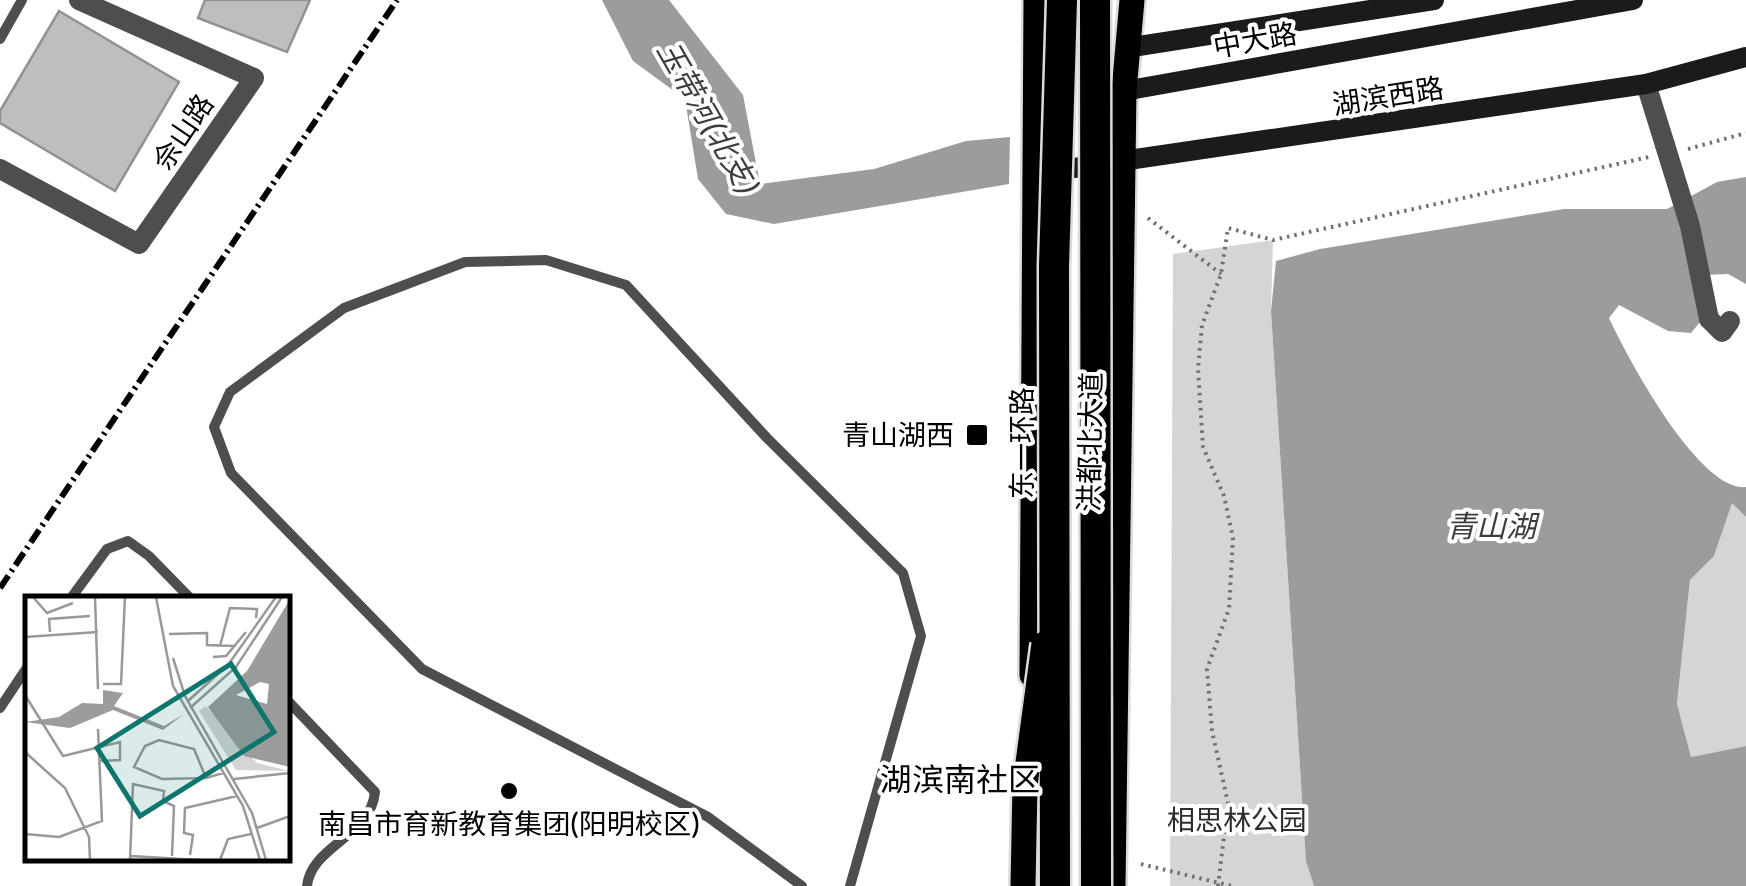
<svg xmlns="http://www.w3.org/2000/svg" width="1746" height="886" viewBox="0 0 1746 886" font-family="'Varela Round','Noto Sans SC',sans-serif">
<rect width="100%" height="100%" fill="#fff"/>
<g fill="#d5d5d5">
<path d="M1273,240L1271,311L1306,860L1314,886H1170L1173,254Z"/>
<path d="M1732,502L1746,517V746L1691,757L1677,705L1690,580L1714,556Z"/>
</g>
<g fill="#9c9c9c">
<path d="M602,0H669L743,95L760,184L874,169L966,141L1010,137L1009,184L774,224L726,214L698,179L685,99L633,61Z"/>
<path d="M1746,177V284L1728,274L1703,275L1700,322L1691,333L1668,331L1619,305L1609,318C1627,357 1699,492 1746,487V517L1732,503L1714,556L1690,580L1677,704L1691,757L1746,746V886H1314L1306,861L1271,311L1276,261L1320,249L1564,209H1667L1717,182Z"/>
</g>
<g fill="#bebebe" stroke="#929292" stroke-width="2.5">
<path d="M205,0H310L287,52L198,18Z"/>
<path d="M59,11L179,82L115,191L0,123V111Z"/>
</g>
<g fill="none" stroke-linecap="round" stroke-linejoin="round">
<defs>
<g id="primary">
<path d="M1032,675L1036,0"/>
<path d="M1113,886L1124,91L1132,0"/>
</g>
</defs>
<use href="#primary" stroke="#dbdbdb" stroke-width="30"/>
<g stroke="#707070" stroke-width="4" stroke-dasharray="2.5 5" stroke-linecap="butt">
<path d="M1688,149L1746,133"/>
<path d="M1148,218L1221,274"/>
<path d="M1141,864L1232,886"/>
<path d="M1218,886L1228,803L1212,731L1207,669L1229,609L1233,538L1224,496L1203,447L1198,369L1202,325L1221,274L1228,228L1273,240L1649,157"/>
</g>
<g stroke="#4e4e4e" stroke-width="10">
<path d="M0,39L22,0"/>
<path d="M71,598L107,549L128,541L149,556L190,598"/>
<path d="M288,701L375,792C371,836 311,846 307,886"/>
<path d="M0,708L28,666"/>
<path d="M802,886L708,817L422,669L231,473L214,427L230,392L344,308L465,262L546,260L626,285L767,438L903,573L921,636L850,886"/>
</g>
<g stroke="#4e4e4e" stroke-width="20">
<path d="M1646,84L1665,145"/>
<path d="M0,169L139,244L254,78L79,0"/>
<path d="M1709,319L1722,332L1730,321"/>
</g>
<g stroke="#1b1b1b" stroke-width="20">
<path d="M1126,48L1434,0"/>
<path d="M1124,91L1633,0"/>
<path d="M1047,172L1646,84L1746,57"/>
</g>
<use href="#primary" stroke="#000" stroke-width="25"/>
<path stroke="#000" stroke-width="6" stroke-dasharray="15 5 2.5 5" stroke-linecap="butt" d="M0,588L397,0"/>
<defs>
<path id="primary-bridge" d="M1023,886L1025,785L1044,644"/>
<g id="highway-bridge">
<path d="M1095,0L1096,886"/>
<path d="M1055,886L1054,266L1062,0"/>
</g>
</defs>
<use href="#primary-bridge" stroke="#dbdbdb" stroke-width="30" stroke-linecap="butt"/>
<use href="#highway-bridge" stroke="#dbdbdb" stroke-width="35" stroke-linecap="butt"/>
<path stroke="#4e4e4e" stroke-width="20" d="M1665,145L1690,226L1709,319"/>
<use href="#primary-bridge" stroke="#000" stroke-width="25"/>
<use href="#highway-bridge" stroke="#000" stroke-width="30"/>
</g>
<g fill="#000" stroke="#fff" stroke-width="4">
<rect x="965" y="423" width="24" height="24" rx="5"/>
<circle cx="509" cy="791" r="10"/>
</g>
<g text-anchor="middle" stroke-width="8" stroke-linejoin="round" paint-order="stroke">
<g font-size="28" fill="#000" stroke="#fff">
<text transform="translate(1255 40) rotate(-10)" y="10">中大路</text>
<text transform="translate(1388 96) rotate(-9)" y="10">湖滨西路</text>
<text transform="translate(183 132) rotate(-56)" y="10">佘山路</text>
<text transform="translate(1090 442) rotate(-89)" y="10">洪都北大道</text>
<text transform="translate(1022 443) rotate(-90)" y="10">东一环路</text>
</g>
<g font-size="28" fill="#000" stroke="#fff" text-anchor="end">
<text x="954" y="445">青山湖西</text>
<text x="509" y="834" text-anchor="middle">南昌市育新教育集团(阳明校区)</text>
</g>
<g font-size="28" fill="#2c2c2c" stroke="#fff">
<text x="1237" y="830">相思林公园</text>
</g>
<g font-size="30" font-style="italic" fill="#3d3d3d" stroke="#fff">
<text transform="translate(707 117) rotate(60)" y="10">玉带河(北支)</text>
<text x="1491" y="537">青山湖</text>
</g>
<g font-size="32" fill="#000" stroke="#fff">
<text x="960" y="791">湖滨南社区</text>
</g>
</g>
<g transform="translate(25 596)">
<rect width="265" height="265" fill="#fff"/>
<path d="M181,110L232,167L265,175L211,174L174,115Z" fill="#d5d5d5"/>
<path d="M265,3V171L219,160L183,111L222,75ZM235,86L244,88L242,108L211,99ZM78,94L98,97L89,110L139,130L159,118L138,134L88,114L45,132L0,126L34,121L57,107L78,108Z" fill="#9c9c9c" fill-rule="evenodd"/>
<path fill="none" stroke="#999" stroke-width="2.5" d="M8,1L22,17L48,7M70,1L73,93M131,1L148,90L218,210L235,264M25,36L24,23L65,20M144,38L182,37V49L209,50M0,41L73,36M195,50L205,12L232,13L231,22M188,61L201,60L221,36M148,62L160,100L227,217L241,264M78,88H96L100,1M0,99L38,160L95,146V164L75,165M163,105L203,69L251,1M165,112L211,71L257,1M0,156L40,192L64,241L65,264M181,182L169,153L134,144L120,150L109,171L137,183L181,182L198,177M209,183L265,177M232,232L265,220M0,238L34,241L77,225L73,133M165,259L168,239L159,237L160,212L212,200M105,260L175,264M105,264L108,188L139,195L138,205L149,210L147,260M195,264L203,243L226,238"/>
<path fill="#0f766e" fill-opacity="0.15" stroke="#0f766e" stroke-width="5" d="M206,68L249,136L115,220L72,152Z"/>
<rect width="265" height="265" fill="none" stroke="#000" stroke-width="5"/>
</g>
</svg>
